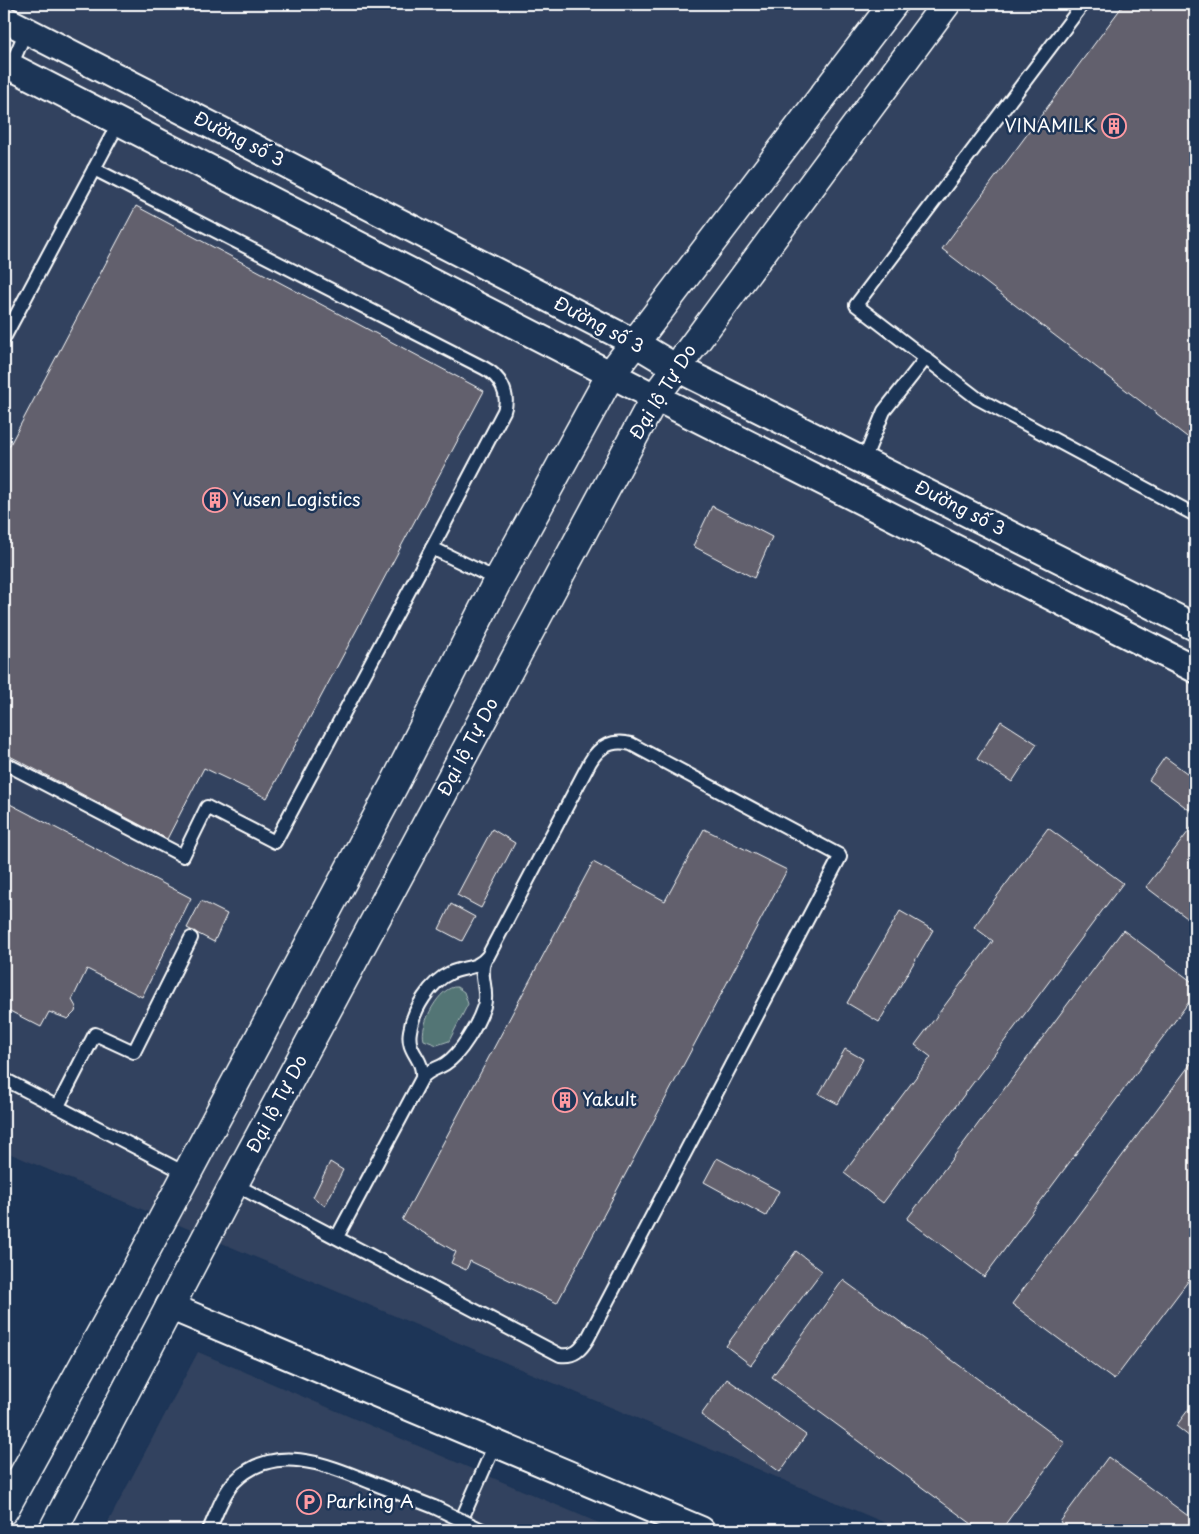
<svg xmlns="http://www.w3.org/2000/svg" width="1199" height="1534" viewBox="0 0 1199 1534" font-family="'Playpen Sans',sans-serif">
<rect width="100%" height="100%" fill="#1d3557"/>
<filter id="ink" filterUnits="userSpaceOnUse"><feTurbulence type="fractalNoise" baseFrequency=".02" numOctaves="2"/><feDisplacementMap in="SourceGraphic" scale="10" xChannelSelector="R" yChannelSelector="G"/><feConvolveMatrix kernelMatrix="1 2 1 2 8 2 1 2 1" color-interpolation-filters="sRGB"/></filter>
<g filter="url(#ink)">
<g fill="#32425e">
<path d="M4,4H1195V1530H902L4,1151Z"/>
<path d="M198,1352L615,1530H104Z"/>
</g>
<path fill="#527474" stroke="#a8baba" d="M457,987L464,992L468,1004L449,1041L437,1045L424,1040C419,1025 440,985 457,987Z"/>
<g fill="#62616d" stroke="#fff">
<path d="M1124,4H1195V443L942,249Z"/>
<path d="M136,206L484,391L267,798L204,768L167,839L4,753V456Z"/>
<path d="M712,506L772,537L754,578L693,546Z"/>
<path d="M1001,721L1037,744L1012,782L977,759Z"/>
<path d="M1165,757L1195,779V808L1192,812L1149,780Z"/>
<path d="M4,801L191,898L142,997L87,969L72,1000L76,1007L75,1012L68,1019L49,1012L41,1027L4,1008Z"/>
<path d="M1195,823V924L1146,887Z"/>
<path d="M1048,828L1123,883L883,1203L844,1173L931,1057L915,1045L993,941L974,927Z"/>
<path d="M492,829L515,843L481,908L457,895Z"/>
<path d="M704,829L787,870L557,1303L470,1261L466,1270L451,1263L456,1252L402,1220L593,862L665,901Z"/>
<path d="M201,901L227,914L214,942L187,928Z"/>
<path d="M451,904L475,917L462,941L439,929Z"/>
<path d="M900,911L933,930L879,1022L847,1003Z"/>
<path d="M1123,930L1195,984V994L984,1277L907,1219Z"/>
<path d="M845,1049L863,1059L838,1104L819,1094Z"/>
<path d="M1195,1058V1272L1114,1380L1012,1304Z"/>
<path d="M717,1158L779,1191L766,1216L704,1182Z"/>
<path d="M330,1162L343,1170L325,1206L313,1197Z"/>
<path d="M796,1251L822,1271L751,1365L726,1346Z"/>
<path d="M843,1280L1065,1443L1001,1530H980L772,1377Z"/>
<path d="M727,1379L806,1435L780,1472L701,1415Z"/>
<path d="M1195,1401V1441L1176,1426Z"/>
<path d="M1108,1457L1195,1521V1530H1071L1060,1522Z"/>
</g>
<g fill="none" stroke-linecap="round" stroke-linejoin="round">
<defs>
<g id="lane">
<path d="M1083,4L856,305L977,398L1195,515"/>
<path d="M4,82L26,31"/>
<path d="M94,169L484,368C500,376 510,394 504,411L432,548"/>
<path d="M4,338L119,122"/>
<path d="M864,460L884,411L926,358"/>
<path d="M4,763L183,856L207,807L275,842L432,548L498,580"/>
<path d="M422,1078C428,1070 437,1069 445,1064C461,1054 478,1024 484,1006C489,990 478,975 485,960"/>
<path d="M4,1079L187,1174"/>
<path d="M58,1106L95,1034L134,1052L191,938"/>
<path d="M234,1184L560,1355C574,1357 581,1350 588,1338L840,857L839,855L631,744C613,739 599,746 590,762L488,956C477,970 465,966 450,973C430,982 413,1010 410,1031C406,1053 424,1057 422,1078L337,1237"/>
<path d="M209,1530C216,1515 222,1495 234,1482C273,1442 326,1464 370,1482C391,1490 413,1499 434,1507"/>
<path d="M457,1530L495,1444"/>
</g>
<g id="street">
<path d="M4,19L635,343L675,367L1195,627"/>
<path d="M4,63L655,397L1195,669"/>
<path d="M169,1306L701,1530"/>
</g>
<g id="secondary">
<path d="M4,1510L127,1286L394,785L498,580L611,374L893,4"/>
<path d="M53,1530L234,1184L655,397L946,4"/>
</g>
</defs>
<use href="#lane" stroke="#fff" stroke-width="16"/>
<use href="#street" stroke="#fff" stroke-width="30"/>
<use href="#secondary" stroke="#fff" stroke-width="31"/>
<use href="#lane" stroke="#1d3557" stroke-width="12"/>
<use href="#street" stroke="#1d3557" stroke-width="26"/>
<use href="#secondary" stroke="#1d3557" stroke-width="28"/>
<defs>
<path id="lane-bridge" d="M434,1507L482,1530"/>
</defs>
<use href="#lane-bridge" stroke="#fff" stroke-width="16" stroke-linecap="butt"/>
<use href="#lane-bridge" stroke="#1d3557" stroke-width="12"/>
</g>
</g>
<defs>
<symbol id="building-ring" viewBox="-11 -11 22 22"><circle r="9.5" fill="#1d3557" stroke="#ff9aa2" stroke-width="1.5"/><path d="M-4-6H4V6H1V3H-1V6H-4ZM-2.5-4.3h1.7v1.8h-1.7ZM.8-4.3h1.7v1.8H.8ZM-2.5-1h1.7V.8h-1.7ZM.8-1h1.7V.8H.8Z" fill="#ff9aa2"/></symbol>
<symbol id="parking-ring" viewBox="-11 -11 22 22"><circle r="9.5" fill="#1d3557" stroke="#ff9aa2" stroke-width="1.5"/><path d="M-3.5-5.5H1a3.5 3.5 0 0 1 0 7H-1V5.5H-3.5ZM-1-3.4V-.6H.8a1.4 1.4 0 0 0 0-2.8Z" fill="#ff9aa2"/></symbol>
</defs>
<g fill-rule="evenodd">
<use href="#building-ring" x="1100" y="112" width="28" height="28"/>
<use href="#building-ring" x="201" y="486" width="28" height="28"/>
<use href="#building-ring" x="551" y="1086" width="28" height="28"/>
<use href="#parking-ring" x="295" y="1488" width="28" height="28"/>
</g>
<g text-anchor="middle" stroke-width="5" stroke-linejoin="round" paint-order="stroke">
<g font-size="18" fill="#fff" stroke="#1d3557" text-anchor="start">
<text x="1096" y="132" text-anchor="end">VINAMILK</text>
<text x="232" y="506">Yusen Logistics</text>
<text x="582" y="1106">Yakult</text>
<text x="326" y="1508">Parking A</text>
</g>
<g font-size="18" fill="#fff" stroke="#1d3557">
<text transform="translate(239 139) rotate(27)" y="6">Đường số 3</text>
<text transform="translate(599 325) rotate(28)" y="6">Đường số 3</text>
<text transform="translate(663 392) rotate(-58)" y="6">Đại lộ Tự Do</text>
<text transform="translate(960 508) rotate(27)" y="6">Đường số 3</text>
<text transform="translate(468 747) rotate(-62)" y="6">Đại lộ Tự Do</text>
<text transform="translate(277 1104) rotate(-62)" y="6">Đại lộ Tự Do</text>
</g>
</g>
<rect width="1199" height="1534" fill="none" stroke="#1d3557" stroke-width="20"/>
<rect x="10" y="10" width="1179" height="1514" fill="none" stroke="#fff" stroke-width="2" filter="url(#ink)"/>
</svg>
